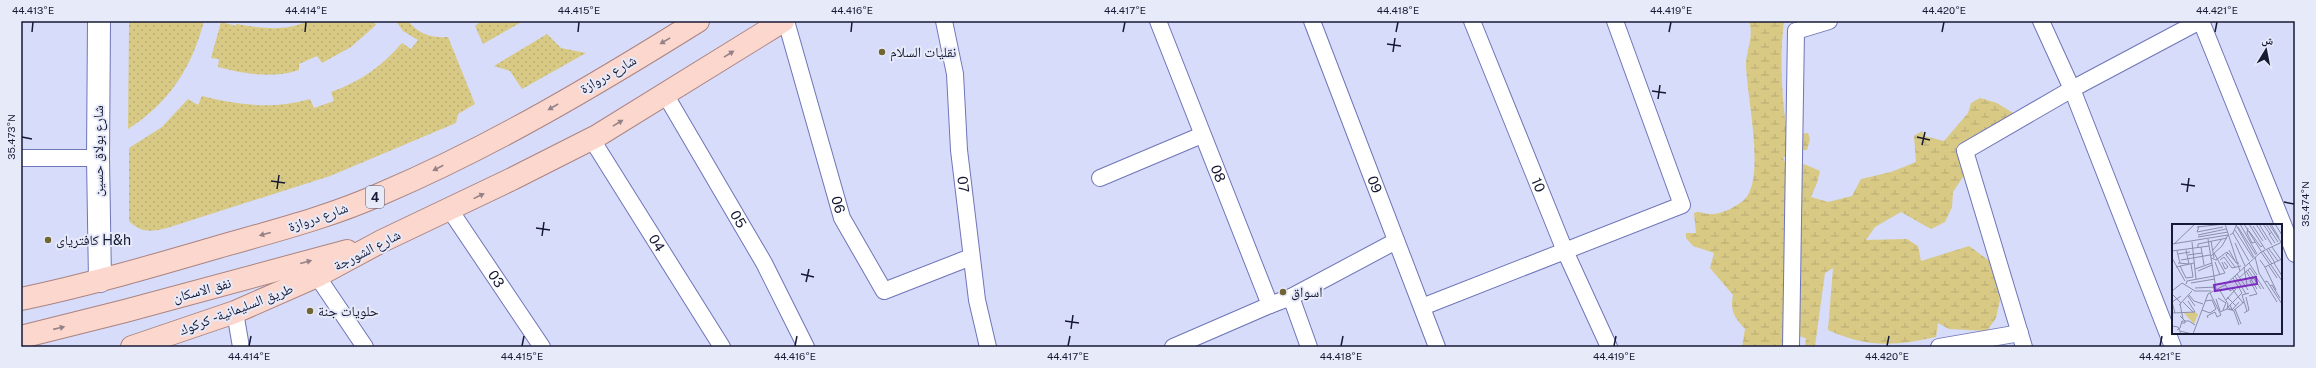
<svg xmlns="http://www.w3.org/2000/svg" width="2316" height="368" viewBox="0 0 2316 368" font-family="'Public Sans','Noto Naskh Arabic',sans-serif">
<defs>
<pattern id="grass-dots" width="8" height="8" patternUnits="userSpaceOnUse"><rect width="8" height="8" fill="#d8c984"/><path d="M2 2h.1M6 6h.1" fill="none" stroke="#b9ac73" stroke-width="1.8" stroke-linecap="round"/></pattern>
<pattern id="wetland-marsh" width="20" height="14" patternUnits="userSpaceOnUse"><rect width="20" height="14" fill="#d8c984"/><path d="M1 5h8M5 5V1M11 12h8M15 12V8" fill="none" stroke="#b9ac73"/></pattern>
</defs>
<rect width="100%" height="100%" fill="#d7dcfa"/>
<g fill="url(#grass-dots)">
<path d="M129,21H204C192,67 169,103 128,129Z"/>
<path d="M308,21H373L376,25L351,47L322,63L317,56L299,64V70C272,79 245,74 218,67L219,59L211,58L221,22L236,26V24C260,28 286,32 308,21Z"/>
<path d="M396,21H408C419,34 430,38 448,37L475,104L458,114L456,123L330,176L167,228C152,232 141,233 129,221V148L162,127L188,99L198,105L202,96C237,105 274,110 310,99L314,108L334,101L331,92C360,82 382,66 402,43L411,49L418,40L403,31Z"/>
<path d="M481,21H523L483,44L475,26Z"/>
<path d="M547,34L561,48L586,53L522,89L510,71L494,66Z"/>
</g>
<path fill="url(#wetland-marsh)" d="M1749,21H1784C1779,60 1782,97 1787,135L1808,133L1810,139L1807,150H1791L1783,158L1790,173L1804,164L1820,171L1817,183L1811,197L1828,202L1852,196L1861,179L1891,172L1916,162L1914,136L1922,131L1924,136L1944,141L1968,113L1971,103L1980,98L1997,103L2026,121L1974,151L1963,177L1953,192L1952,207L1945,222L1931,229L1901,212L1875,227L1866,240L1907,239L1918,246L1921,261L1969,246L1991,262L2000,300L1996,318L1987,331L1949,329L1938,323L1936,337C1894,346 1868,348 1828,330L1833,268L1825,273L1815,346H1805L1806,338L1798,336L1785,347H1742L1745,329C1734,317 1730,311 1733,295L1710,268L1714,253L1693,246L1686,238V233H1696L1694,213C1699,210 1705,215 1712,214C1722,214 1738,206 1745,199C1766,176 1746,94 1746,63C1747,48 1754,36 1749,21Z"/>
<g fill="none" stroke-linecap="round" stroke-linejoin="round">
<defs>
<g id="street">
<path id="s1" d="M786,21L842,218L884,291L971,257"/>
<path id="s2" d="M944,21L955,74L959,150L977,300L988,347"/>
<path id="s3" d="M1158,21L1270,305L1291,297L1396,241"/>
<path id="s4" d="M1312,21L1437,347"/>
<path id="s5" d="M1472,21L1565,251L1609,347"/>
<path d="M2041,21L2072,89L2173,347"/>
<path d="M2201,21L2295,254"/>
<path id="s6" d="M665,94L764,263L806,347"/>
<path id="s7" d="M591,138L722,347"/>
<path d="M21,158H98"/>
<path d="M1100,178L1202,135"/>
<path id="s8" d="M450,210L542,347"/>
<path d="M317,276L365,347"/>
<path d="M1291,297L1309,347"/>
<path d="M1422,307L1682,205L1615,21"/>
<path d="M235,312L241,347"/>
<path d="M1173,347L1270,305"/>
<path d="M1791,347L1796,31L1829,21"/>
<path d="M1939,347L2020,333"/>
<path d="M2024,347L1965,151L2072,89L2200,21"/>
</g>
<path id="secondary" d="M99,21L98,158L100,281"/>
<g id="primary">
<path d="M21,299C88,285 153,266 218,247C274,231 330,217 383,193C493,146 597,84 698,21"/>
<path d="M21,337L125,311L347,251"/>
<path d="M132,347L235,312L317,276L382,241L512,179L597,136L783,21"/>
</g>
</defs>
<use href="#street" stroke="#6e75b8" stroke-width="18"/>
<use href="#secondary" stroke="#6e75b8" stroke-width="24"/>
<use href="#primary" stroke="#ab8481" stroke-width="24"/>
<use href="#street" stroke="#fff" stroke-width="16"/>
<use href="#secondary" stroke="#fff" stroke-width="22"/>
<use href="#primary" stroke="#fcd7cd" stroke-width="22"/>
</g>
<defs><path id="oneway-solid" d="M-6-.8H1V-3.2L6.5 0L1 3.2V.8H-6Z"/></defs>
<g fill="#958288">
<use href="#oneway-solid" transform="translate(665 41) rotate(149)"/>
<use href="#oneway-solid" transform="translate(729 54) rotate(-32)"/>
<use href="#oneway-solid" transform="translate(553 107) rotate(150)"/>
<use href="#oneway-solid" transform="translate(618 123) rotate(-31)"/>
<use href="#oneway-solid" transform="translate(438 168) rotate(153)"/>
<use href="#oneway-solid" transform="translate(479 196) rotate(-26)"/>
<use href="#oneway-solid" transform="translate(265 234) rotate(165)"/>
<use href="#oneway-solid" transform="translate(306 262) rotate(-15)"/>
<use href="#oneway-solid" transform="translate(59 328) rotate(-13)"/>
</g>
<path fill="none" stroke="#171a34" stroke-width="1.5" d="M32,32L33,22M305,32L306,22M578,32L579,22M851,32L852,22M1123,32L1125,22M1396,32L1398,22M1669,32L1671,22M1942,32L1944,22M2215,32L2217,22M1387,44L1401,46M1393,52L1395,38M1652,91L1666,93M1658,99L1660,85M22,137L32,139M1917,137L1930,140M1922,145L1925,132M271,181L285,183M2181,184L2195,186M277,189L279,175M2187,192L2189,178M2284,202L2294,204M536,228L550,230M542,236L544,222M801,274L814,277M806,282L809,269M1065,321L1079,323M1071,329L1073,315M249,346L251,336M522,346L524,336M795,346L797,336M1068,346L1070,336M1341,346L1343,336M1614,346L1616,336M1887,346L1889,336M2160,346L2162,336"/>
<g fill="#716633" stroke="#e7eaf9" stroke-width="1.5">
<circle cx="882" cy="52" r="4"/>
<circle cx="48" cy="240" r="4"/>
<circle cx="1283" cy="292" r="4"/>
<circle cx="310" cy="311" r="4"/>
</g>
<g text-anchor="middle" stroke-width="4" stroke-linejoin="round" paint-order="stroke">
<rect fill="#e7eaf9" stroke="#55586f" stroke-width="1" x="366" y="186" width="18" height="22" rx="3"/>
<g font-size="13" font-weight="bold" fill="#171a34">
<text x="375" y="202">4</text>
</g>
<g font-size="14" fill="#171a34" stroke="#e7eaf9" text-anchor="start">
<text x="890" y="57">نقليات السلام</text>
<text x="56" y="245">کافتریای H&amp;h</text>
<text x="1291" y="297">اسواق</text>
<text x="318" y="316">حلویات جنة</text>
</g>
<g font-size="14" fill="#171a34" stroke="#e7eaf9">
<text transform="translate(608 74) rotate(-30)" y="5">شارع دروازة</text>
<text transform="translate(98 151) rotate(-90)" y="5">شارع بولاق حسين</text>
<text dy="5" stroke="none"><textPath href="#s3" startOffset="164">08</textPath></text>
<text dy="5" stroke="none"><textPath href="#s2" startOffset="165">07</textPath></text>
<text dy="5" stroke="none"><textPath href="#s4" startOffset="175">09</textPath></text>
<text dy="5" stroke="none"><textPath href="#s5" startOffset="177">10</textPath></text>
<text dy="5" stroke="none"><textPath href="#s1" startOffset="191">06</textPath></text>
<text transform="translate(318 217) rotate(-19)" y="5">شارع دروازة</text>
<text dy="5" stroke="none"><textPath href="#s6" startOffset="145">05</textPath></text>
<text dy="5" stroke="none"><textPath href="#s7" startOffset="124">04</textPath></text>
<text transform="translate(367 250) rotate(-27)" y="5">شارع الشورجة</text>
<text dy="5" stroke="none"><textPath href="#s8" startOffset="83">03</textPath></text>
<text transform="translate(202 290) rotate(-15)" y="5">نفق الاسكان</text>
<text transform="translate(236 309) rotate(-21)" y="5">طريق السليمانية - كركوك</text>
</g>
</g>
<g transform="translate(2172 224)">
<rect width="110" height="110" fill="#d7dcfa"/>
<path d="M23,88L26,90L22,100L12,89Z" fill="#d8c984"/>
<path fill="none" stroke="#8a8eab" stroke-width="1" d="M53,0L68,47M68,0L85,30M72,0L89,27M77,0L93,25M84,0L94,16M87,0L100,21M91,0L98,10M94,0L106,18M97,0L109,18M99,0L107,14M103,0L110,11M64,1L82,33M27,2L25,8L51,3M81,2L91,17M25,3L53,0M66,3L84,31M76,4L75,9L80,19L83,18M63,6L81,34M77,7L89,23L91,21M61,9L77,37M99,9L97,10L103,19M26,11L54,5M58,11L61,9L65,0M26,13L56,8M36,15L44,65M39,17L42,34M20,18L24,55M63,19L73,42M0,20L56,11M2,20L23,0M29,23L32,41M100,23L109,36M26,24V20L55,14M97,25L106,37M41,26L50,15M57,26L64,39H67M95,26L103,39M0,27L37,22M5,27L8,39M91,27L100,40M89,28L98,41M56,29L54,31L63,43M6,30L18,28M16,31L30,29M39,32L50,22L56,11M83,33L87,49L105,78M0,34L13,57M39,34L44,36L55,28L63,37M9,36L38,31M48,36L52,33L60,44L69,42M88,36L93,43L110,35M43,38L48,51M50,38L53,45L56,43L52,38M6,39L17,40L14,26M77,39L85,51M102,39L110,52M19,40L21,53M99,41L110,57M8,42L14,54L21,53M97,42L105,54M4,43L22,39M72,43L75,61M93,43L104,66M23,45L40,39M76,46L89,65M26,47L40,41M74,47L85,65M65,50L76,66M42,52L53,49L42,29M63,52L74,70M67,54L78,44L92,65M93,58L95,57L110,80M19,59L43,55M14,60L15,57L42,52M53,61L58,67L63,64M98,62L100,61L108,74M23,64L44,63M47,65L56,80L55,85L48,88M61,66L71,79M0,67L10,59L23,67H39M0,70L9,79M17,71L22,77L31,80M16,72L23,82M77,72L85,70L78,57L84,52M55,73L64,82M46,74L54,79L51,86M44,75L48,87M54,76L64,65M33,77L40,76L44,85M11,78L21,88M8,80L11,95M7,81L20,67M58,81L61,87L72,78M55,85L60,86L67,78M63,85L69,100M30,86L38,89L44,85M60,86L56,83L70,69L61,54M62,87L67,101M75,87L70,71L77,69M0,89L23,88L16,77M3,89L0,78L9,72M72,89L77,86L74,73M8,92L13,97V99H10M36,94L35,92L43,88L45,93L49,91L38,69M0,102L6,103L9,110M5,106L8,104L10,97H17L23,101M8,107L20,110M21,110L36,70L53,61L89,28L110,18"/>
<path fill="#7b2cbf" fill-opacity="0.15" stroke="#7b2cbf" stroke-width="2" d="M84,53L85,60L43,67L42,61Z"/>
<rect width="110" height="110" fill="none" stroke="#171a34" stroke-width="2"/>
</g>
<rect width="2316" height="368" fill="none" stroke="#e7eaf9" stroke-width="44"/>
<g transform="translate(2266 50) rotate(10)" stroke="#e7eaf9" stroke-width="3" paint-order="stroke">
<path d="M0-3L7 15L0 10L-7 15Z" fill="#171a34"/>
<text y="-6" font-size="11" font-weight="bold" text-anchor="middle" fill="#171a34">ش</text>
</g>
<rect x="22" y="22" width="2272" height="324" fill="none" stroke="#171a34" stroke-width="1.5"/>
<g font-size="10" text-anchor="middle" fill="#171a34">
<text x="33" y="14">44.413°E</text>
<text x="306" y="14">44.414°E</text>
<text x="579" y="14">44.415°E</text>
<text x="852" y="14">44.416°E</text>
<text x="1125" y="14">44.417°E</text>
<text x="1398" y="14">44.418°E</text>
<text x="1671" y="14">44.419°E</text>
<text x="1944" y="14">44.420°E</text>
<text x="2217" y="14">44.421°E</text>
<text transform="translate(11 137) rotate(-90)" y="4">35.473°N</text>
<text transform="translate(2305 204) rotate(-90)" y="4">35.474°N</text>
<text x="249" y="360">44.414°E</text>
<text x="522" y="360">44.415°E</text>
<text x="795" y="360">44.416°E</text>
<text x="1068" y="360">44.417°E</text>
<text x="1341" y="360">44.418°E</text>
<text x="1614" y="360">44.419°E</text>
<text x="1887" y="360">44.420°E</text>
<text x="2160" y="360">44.421°E</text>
</g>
</svg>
